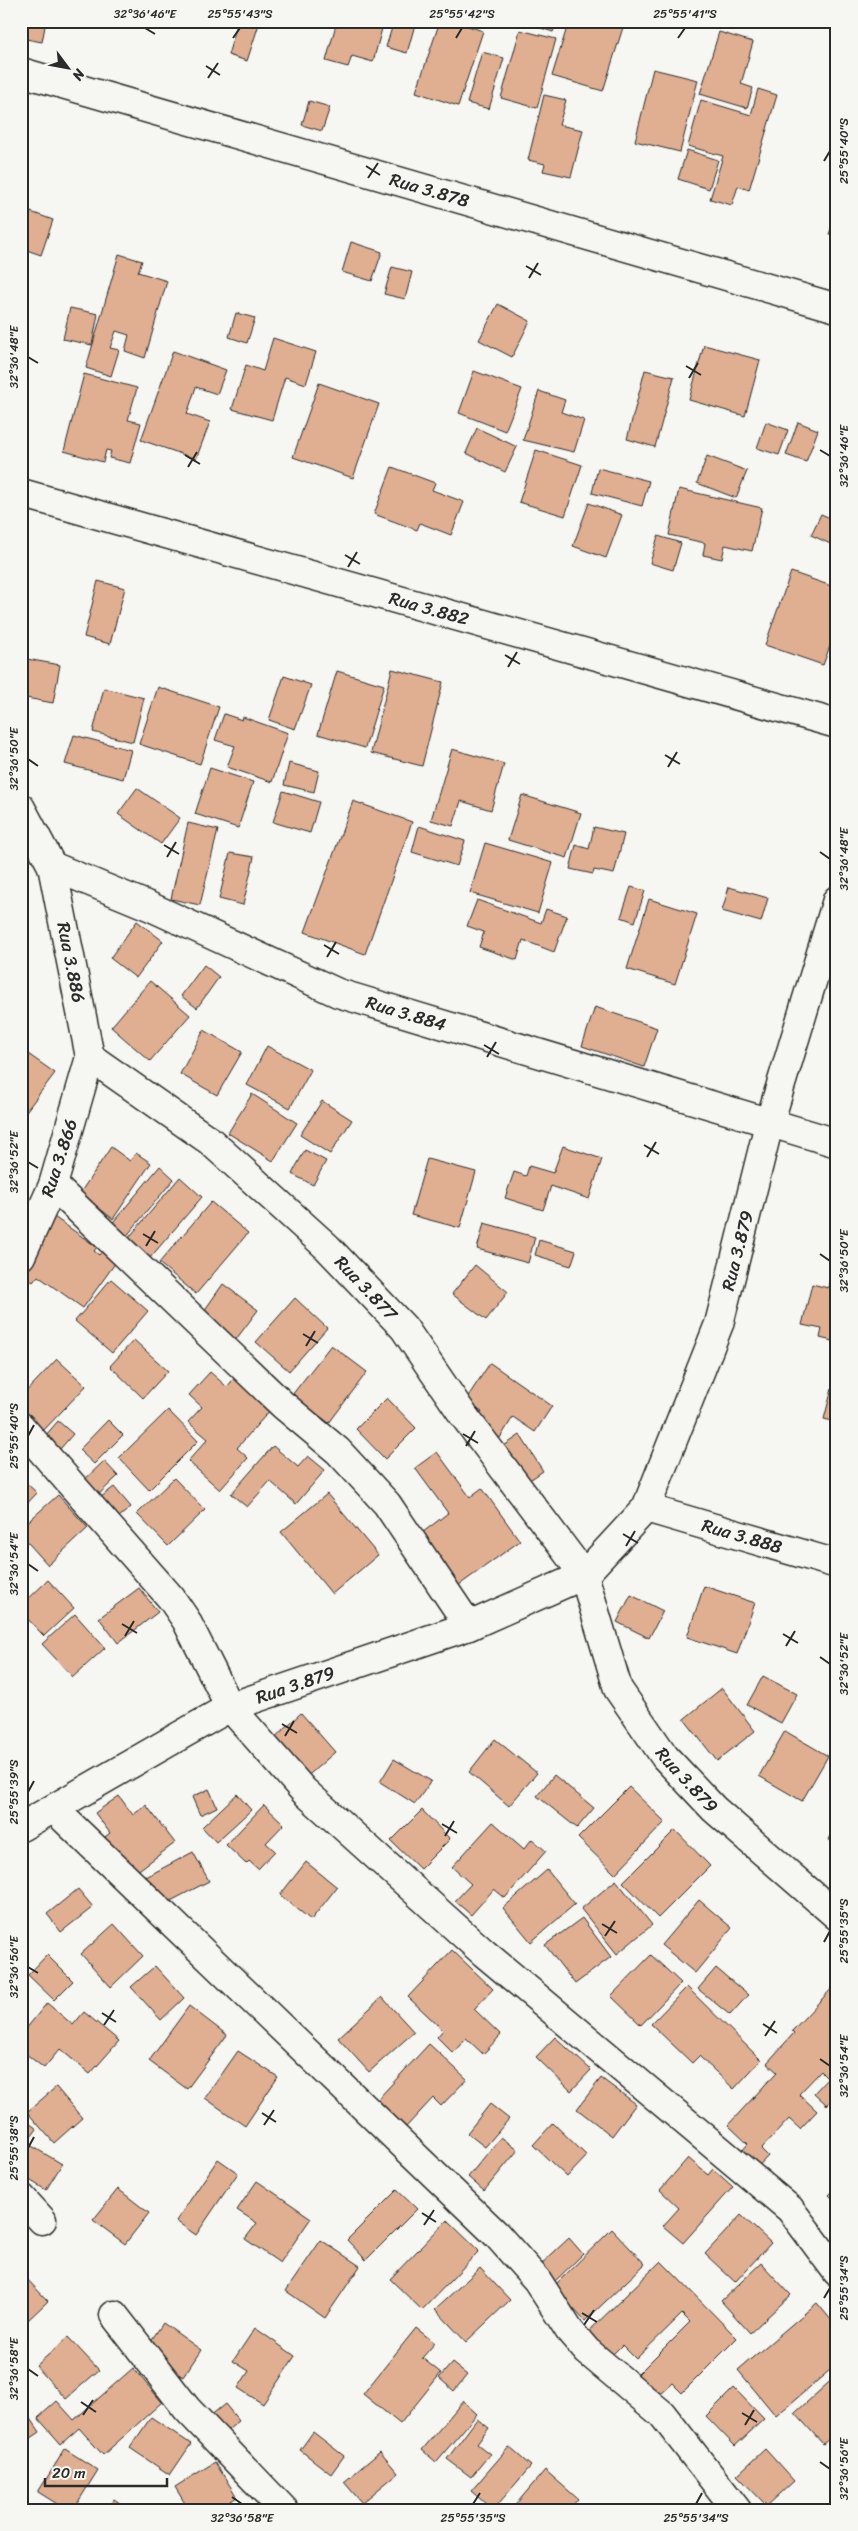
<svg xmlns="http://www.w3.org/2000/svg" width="858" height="2531" viewBox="0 0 858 2531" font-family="Sriracha,sans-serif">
<rect width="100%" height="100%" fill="#f6f6f2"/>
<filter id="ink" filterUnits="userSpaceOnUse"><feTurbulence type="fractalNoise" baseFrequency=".02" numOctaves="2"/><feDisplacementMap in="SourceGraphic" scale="10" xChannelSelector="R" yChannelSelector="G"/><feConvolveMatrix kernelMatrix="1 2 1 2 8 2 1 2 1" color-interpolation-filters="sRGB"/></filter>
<g filter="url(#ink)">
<g fill="#e0af92" stroke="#2b2b2b">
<path d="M21,21H46L42,42L21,38Z"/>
<path d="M238,21H260L247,61L228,55Z"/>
<path d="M337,21H384L373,62L352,56L348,67L326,61Z"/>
<path d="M394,21H416L407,53L386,47Z"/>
<path d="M440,21H453L483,31L458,106L416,92Z"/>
<path d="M520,21H557L553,32Z"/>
<path d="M569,21H625L603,91L552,76Z"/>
<path d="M520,30L556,39L537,108L501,98Z"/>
<path d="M719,32L753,42L741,84L753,88L747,108L700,94Z"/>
<path d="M482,52L504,58L489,109L467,103Z"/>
<path d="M653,69L698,80L680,152L635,141Z"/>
<path d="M758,89L777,95L749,190L738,186L732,205L710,199L723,156L688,146L701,100L751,115Z"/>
<path d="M544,95L566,100L559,125L583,130L571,177L543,171L545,164L528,160Z"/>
<path d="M309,101L330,107L322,131L302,125Z"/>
<path d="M687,150L718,160L709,189L678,179Z"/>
<path d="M31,212L53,220L41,255L21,248V239Z"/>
<path d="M837,213V236L829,234Z"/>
<path d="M351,242L382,252L372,281L342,272Z"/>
<path d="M119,254L142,261L138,272L167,281L145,358L125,351L129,335L116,331L110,348L119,350L111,376L86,368Z"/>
<path d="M21,260L26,262L21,277Z"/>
<path d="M392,267L412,272L405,299L384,294Z"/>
<path d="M498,304L530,321L512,357L479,340Z"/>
<path d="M70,308L98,314L92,345L63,339Z"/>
<path d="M236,313L255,318L247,343L229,337Z"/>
<path d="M273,338L316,352L306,384L285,377L272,420L232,409L246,365L263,371Z"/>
<path d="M704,345L760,360L745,416L689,400Z"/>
<path d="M173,351L226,370L217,394L196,387L187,414L210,422L196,459L141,440Z"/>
<path d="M645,370L674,377L655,447L627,439Z"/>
<path d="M474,371L522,389L505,431L459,413Z"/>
<path d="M84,374L137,388L128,420L141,423L130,463L109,458L111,451L106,450L103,462L64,451Z"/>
<path d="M319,383L379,404L353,478L293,457Z"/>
<path d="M539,391L565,400L561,412L584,420L574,452L523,440Z"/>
<path d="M766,422L788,430L779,455L757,448Z"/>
<path d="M798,422L818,430L806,462L786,455Z"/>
<path d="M477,428L517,447L505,472L466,453Z"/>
<path d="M536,450L582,465L565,516L519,502Z"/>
<path d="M707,456L747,471L736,498L697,483Z"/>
<path d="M392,467L435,483L432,490L464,502L451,535L420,523L417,530L374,514Z"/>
<path d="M598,468L649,481L642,506L592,493Z"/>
<path d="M679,489L762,508L752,551L725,545L722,559L703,555L705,543L669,535Z"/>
<path d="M589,503L622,515L606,558L573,546Z"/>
<path d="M821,514L837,521V547L811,535Z"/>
<path d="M658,536L681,543L673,570L650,563Z"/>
<path d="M791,572L837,588V627L823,665L765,645Z"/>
<path d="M98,581L125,588L110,644L84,637Z"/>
<path d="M21,658L60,665L53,703L21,697Z"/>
<path d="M392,669L443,682L422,766L371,753Z"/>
<path d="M337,671L384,685L365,748L318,734Z"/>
<path d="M284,676L311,685L295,729L269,720Z"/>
<path d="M158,687L219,707L200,764L139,744Z"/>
<path d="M104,688L144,698L133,742L93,732Z"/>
<path d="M224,714L242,720L243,717L288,733L272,782L227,767L235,746L215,740Z"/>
<path d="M74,735L131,750L123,779L65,764Z"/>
<path d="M452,749L504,764L491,810L461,801L453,826L431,820Z"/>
<path d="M289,763L319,771L314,792L284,785Z"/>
<path d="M210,768L253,782L238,828L195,814Z"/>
<path d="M137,788L180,818L161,844L118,814Z"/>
<path d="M283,791L319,802L310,833L273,822Z"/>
<path d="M522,795L581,813L567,858L508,840Z"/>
<path d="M353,801L412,822L365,954L305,932Z"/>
<path d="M188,823L218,830L200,905L171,899Z"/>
<path d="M419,826L465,841L457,866L412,852Z"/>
<path d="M594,827L624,834L614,874L594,870L593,874L570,869L576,845L589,849Z"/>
<path d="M485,843L553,863L538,913L470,893Z"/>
<path d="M230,853L254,857L243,905L219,899Z"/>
<path d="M631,887L645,891L635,922L621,917Z"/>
<path d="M729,887L768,898L761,922L722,911Z"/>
<path d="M649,899L697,914L675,984L627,969Z"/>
<path d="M477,900L541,923L546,909L567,916L554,952L523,940L517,960L479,947L484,932L467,926Z"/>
<path d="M137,921L163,941L136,978L110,958Z"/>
<path d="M204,965L219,977L197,1008L181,996Z"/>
<path d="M150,981L190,1015L150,1061L111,1027Z"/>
<path d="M595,1007L657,1028L644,1067L582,1046Z"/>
<path d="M204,1030L242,1052L217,1095L180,1074Z"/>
<path d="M267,1046L311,1070L290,1108L247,1085Z"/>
<path d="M21,1049L55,1073L21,1118Z"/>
<path d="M252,1094L297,1123L273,1161L228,1133Z"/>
<path d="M322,1101L352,1120L330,1154L300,1135Z"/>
<path d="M563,1146L602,1159L589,1199L551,1186L543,1210L505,1198L514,1172L526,1176L529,1166L553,1173Z"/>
<path d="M111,1147L130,1161L136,1153L151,1163L113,1219L80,1193Z"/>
<path d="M305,1150L326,1161L313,1185L292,1174Z"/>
<path d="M427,1159L476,1172L460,1228L411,1215Z"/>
<path d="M160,1166L174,1179L119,1245L104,1233Z"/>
<path d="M180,1177L202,1197L143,1266L121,1247Z"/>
<path d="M211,1202L248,1233L196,1294L159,1263Z"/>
<path d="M54,1217L97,1247L94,1251L99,1255L104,1249L119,1258L83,1308L38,1276L33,1282L21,1274V1263Z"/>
<path d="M484,1223L535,1237L528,1263L477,1249Z"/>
<path d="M539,1240L576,1251L571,1266L535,1255Z"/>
<path d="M833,1262L837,1263V1342L820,1338L822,1329L802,1325L812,1284L828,1288Z"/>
<path d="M475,1265L508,1292L486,1320L452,1294Z"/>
<path d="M111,1279L148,1311L112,1353L75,1321Z"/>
<path d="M223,1284L258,1310L231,1346L197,1321Z"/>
<path d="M295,1298L327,1328L289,1371L256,1342Z"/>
<path d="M134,1340L168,1371L143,1398L110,1366Z"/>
<path d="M331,1345L367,1372L329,1423L292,1395Z"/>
<path d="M57,1359L86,1386L41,1433L21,1414V1397Z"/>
<path d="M490,1363L552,1406L535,1432L513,1417L500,1438L475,1422L482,1412L465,1401Z"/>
<path d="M837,1370V1422L824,1419Z"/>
<path d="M210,1372L227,1387L236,1376L272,1408L237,1448L248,1458L220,1490L188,1461L208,1439L188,1422L202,1407L189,1395Z"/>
<path d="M387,1398L416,1428L385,1459L356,1429Z"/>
<path d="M168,1410L198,1441L149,1490L119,1458Z"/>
<path d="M108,1420L123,1435L94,1464L79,1450Z"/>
<path d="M58,1421L73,1434L54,1456L39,1443Z"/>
<path d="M520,1435L543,1471L521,1486L498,1450Z"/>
<path d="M273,1446L298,1467L308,1456L325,1470L296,1504L270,1481L247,1507L231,1494Z"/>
<path d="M437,1452L470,1497L482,1488L520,1541L455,1588L418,1536L448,1513L415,1468Z"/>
<path d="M104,1461L118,1476L94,1499L80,1484Z"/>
<path d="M21,1478L37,1493L21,1510Z"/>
<path d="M174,1478L205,1510L168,1546L137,1514Z"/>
<path d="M114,1487L131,1507L113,1522L96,1501Z"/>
<path d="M327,1494L378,1555L332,1594L281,1532Z"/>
<path d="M58,1495L88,1528L48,1565L21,1535V1528Z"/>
<path d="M48,1580L74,1608L44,1636L21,1612V1606Z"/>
<path d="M704,1586L755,1603L737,1654L687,1637Z"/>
<path d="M139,1588L158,1612L118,1643L99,1618Z"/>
<path d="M631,1595L663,1611L649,1638L617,1622Z"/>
<path d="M75,1614L105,1648L73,1677L42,1644Z"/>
<path d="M763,1676L797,1694L781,1723L747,1705Z"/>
<path d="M722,1688L755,1731L717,1761L684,1719Z"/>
<path d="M301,1713L335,1752L303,1780L270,1742Z"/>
<path d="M785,1731L828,1756L802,1801L759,1776Z"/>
<path d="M495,1739L537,1773L509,1806L469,1772Z"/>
<path d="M394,1759L431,1781L415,1804L380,1782Z"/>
<path d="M554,1775L594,1808L577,1828L537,1796Z"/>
<path d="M629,1787L665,1822L615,1874L578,1838Z"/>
<path d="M209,1789L217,1807L200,1815L192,1797Z"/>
<path d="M237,1794L251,1810L216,1842L202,1827Z"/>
<path d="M119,1796L133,1815L146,1805L175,1843L128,1878L101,1840L110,1833L95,1813Z"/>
<path d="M264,1805L284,1824L266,1843L275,1851L258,1869L249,1861L246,1864L226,1845Z"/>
<path d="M422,1810L450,1839L420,1869L391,1841Z"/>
<path d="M837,1820V1843L829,1840Z"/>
<path d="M493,1822L524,1849L532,1839L546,1851L505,1898L494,1889L471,1915L455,1901L471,1884L452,1867Z"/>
<path d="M675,1830L710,1866L658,1918L623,1882Z"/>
<path d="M193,1852L209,1881L161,1906L146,1877Z"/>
<path d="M306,1862L337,1887L311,1920L280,1895Z"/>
<path d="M547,1870L575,1904L531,1942L503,1908Z"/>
<path d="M616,1880L652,1925L617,1954L581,1909Z"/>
<path d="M78,1889L93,1907L61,1932L47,1914Z"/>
<path d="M699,1900L732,1928L695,1973L661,1945Z"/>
<path d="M582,1918L611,1957L575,1984L545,1945Z"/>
<path d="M114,1924L143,1956L111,1987L81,1954Z"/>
<path d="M452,1950L493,1989L474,2009L501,2035L483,2054L466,2038L453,2053L437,2037L443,2030L408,1997Z"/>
<path d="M47,1955L73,1981L54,2000L28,1975Z"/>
<path d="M651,1955L681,1983L641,2025L611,1996Z"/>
<path d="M155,1966L184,1998L161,2020L131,1987Z"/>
<path d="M716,1968L748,1995L730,2015L698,1989Z"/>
<path d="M836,1984L837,2094L827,2105L814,2093L828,2078L821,2071L799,2094L817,2111L800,2129L789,2119L761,2149L768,2156L751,2174L735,2159L748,2144L728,2125L777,2072L767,2063L794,2033L792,2031Z"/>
<path d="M687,1987L761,2060L734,2089L699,2056L692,2063L651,2024Z"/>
<path d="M382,1997L414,2032L369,2072L338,2038Z"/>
<path d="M47,2003L73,2025L84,2012L119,2041L90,2074L60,2049L44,2068L21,2050V2035Z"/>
<path d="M189,2006L227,2035L187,2089L149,2061Z"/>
<path d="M555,2037L591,2070L571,2091L536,2057Z"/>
<path d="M429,2044L467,2079L441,2106L433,2098L406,2127L377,2100Z"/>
<path d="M238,2051L278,2077L245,2126L205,2098Z"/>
<path d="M601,2078L636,2104L612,2136L577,2109Z"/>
<path d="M56,2087L82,2118L54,2143L27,2112Z"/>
<path d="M490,2104L509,2119L485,2147L467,2133Z"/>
<path d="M21,2117L37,2129L21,2150Z"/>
<path d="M553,2123L587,2156L567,2177L533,2145Z"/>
<path d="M501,2137L518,2150L484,2191L468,2177Z"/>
<path d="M30,2145L62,2164L46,2190L21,2175V2160Z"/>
<path d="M688,2158L708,2175L713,2169L733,2187L683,2243L663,2226L679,2208L660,2190Z"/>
<path d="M218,2159L238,2173L196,2235L176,2221Z"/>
<path d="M257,2181L311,2218L280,2263L245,2239L257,2223L237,2210Z"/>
<path d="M837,2187V2203L829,2195Z"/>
<path d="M118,2189L149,2213L125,2244L93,2220Z"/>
<path d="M397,2190L417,2209L366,2260L347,2240Z"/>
<path d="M741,2215L771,2243L735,2282L705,2254Z"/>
<path d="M447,2220L479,2251L422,2310L390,2279Z"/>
<path d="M612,2229L645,2264L585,2321L553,2287Z"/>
<path d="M569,2238L583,2254L552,2284L537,2268Z"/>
<path d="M321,2240L360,2266L325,2318L286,2291Z"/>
<path d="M661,2261L737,2338L682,2393L672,2383L659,2395L638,2374L690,2322L682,2314L636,2359L622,2345L606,2361L583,2337Z"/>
<path d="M761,2263L791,2295L750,2333L721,2301Z"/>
<path d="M480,2268L510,2300L466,2342L435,2309Z"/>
<path d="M21,2273L48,2301L26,2322L21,2317Z"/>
<path d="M817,2303L837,2327V2364L776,2416L738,2370Z"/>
<path d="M163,2323L201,2350L183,2377L144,2351Z"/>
<path d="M255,2328L295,2356L263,2404L238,2388L249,2371L233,2361Z"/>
<path d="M416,2328L435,2343L422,2358L441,2373L400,2424L363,2394Z"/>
<path d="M68,2337L99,2370L66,2399L36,2366Z"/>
<path d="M452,2363L467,2375L454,2391L439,2378Z"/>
<path d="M133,2368L162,2402L103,2455L79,2428L61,2444L38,2418L57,2401L74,2420Z"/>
<path d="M837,2375V2432L823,2444L795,2413Z"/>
<path d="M734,2388L764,2419L735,2446L706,2416Z"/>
<path d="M463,2401L477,2414L436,2462L422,2450Z"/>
<path d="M21,2404L40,2432L21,2445Z"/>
<path d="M225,2404L239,2421L219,2437L205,2420Z"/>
<path d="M151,2417L191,2444L170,2475L130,2448Z"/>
<path d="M477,2419L489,2428L477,2444L490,2454L471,2477L447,2459Z"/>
<path d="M313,2432L344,2456L331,2474L300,2450Z"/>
<path d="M509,2447L531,2466L493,2510L471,2491Z"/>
<path d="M65,2449L98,2470L73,2510H67L38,2492Z"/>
<path d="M765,2449L794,2481L767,2506L737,2475Z"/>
<path d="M380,2452L398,2473L362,2503L344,2482Z"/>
<path d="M215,2462L237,2497L217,2510H189L175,2487Z"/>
<path d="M545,2470L578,2499L569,2510H511Z"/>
<path d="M114,2499L130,2510H106Z"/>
</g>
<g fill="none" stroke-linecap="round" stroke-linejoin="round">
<defs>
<g id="street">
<path id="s1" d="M21,72L837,308"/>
<path id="s2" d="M21,493L837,724"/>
<path id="s3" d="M21,808L52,866L90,1057L53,1185L21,1256"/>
<path id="s4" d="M52,866L151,907L338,993L837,1143"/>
<path id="s5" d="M90,1057L210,1141L327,1247L404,1328L464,1416L584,1575L618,1689L665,1757L714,1809L837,1916"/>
<path d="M53,1185L283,1405L338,1451L387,1504L469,1626"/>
<path d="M21,1427L171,1598L186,1620L230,1707L304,1791L484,1953L790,2209L837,2272"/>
<path id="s6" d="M646,1508L837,1564"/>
<path d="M54,1809L496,2234L537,2280L569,2330L587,2351L662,2414L737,2510"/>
<path id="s7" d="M21,1827L230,1707L469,1626L584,1575L646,1508L719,1324L769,1124L837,900"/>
<path d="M21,2197L42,2220"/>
<path d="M114,2315L187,2409L284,2510"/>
</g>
</defs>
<use href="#street" stroke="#2b2b2b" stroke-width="31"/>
<use href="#street" stroke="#f6f6f2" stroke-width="28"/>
</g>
</g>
<path fill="none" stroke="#2b2b2b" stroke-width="2" d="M145,28L155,34M233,38L240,28M456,38L462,28M678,38L685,28M206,66L220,75M208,78L218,63M824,161L830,151M366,166L380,175M368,178L378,163M526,266L541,275M529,278L538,263M28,357L38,363M686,366L701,375M689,378L698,363M820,450L830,456M185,455L200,464M188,467L197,452M345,555L360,564M348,567L357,552M505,655L520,664M508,667L517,652M665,755L680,764M28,759L38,766M668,767L677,752M164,845L179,854M820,852L830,859M167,857L176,842M324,945L339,954M327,957L336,942M484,1045L499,1054M487,1057L496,1042M644,1145L659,1154M647,1157L656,1142M28,1162L38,1168M143,1234L158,1243M146,1246L155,1231M820,1254L830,1261M303,1334L318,1343M306,1346L315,1331M463,1434L478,1443M28,1436L34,1425M466,1446L475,1431M623,1534L638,1543M626,1546L635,1531M28,1564L38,1571M122,1624L137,1633M783,1634L798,1643M125,1636L134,1621M786,1646L795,1631M820,1657L830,1664M282,1724L297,1733M285,1736L294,1721M28,1792L34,1781M442,1824L457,1833M445,1836L454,1821M602,1924L617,1933M605,1936L615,1921M824,1942L830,1931M28,1967L38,1973M102,2013L116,2022M763,2024L777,2033M104,2025L114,2010M765,2036L775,2021M820,2059L830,2066M262,2113L276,2122M264,2125L274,2110M28,2148L34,2137M422,2213L436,2222M424,2225L434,2210M824,2298L830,2288M582,2313L597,2322M584,2325L594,2310M28,2369L38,2376M81,2402L96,2412M742,2413L757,2422M83,2415L93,2400M745,2425L754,2410M820,2462L830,2469M232,2497L242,2504M473,2504L480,2493M696,2504L702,2493"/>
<g text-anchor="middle" stroke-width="4" stroke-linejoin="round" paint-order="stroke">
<g font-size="18" fill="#2b2b2b" stroke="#f6f6f2">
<text dy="6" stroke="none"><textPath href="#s1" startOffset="425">Rua 3.878</textPath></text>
<text dy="6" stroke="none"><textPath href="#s2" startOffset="424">Rua 3.882</textPath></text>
<text dy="6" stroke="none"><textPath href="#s3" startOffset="164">Rua 3.886</textPath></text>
<text dy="6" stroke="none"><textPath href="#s4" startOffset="384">Rua 3.884</textPath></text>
<text transform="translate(59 1158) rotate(-72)" y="6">Rua 3.866</text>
<text dy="6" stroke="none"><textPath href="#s7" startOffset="984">Rua 3.879</textPath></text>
<text dy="6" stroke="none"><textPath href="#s5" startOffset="361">Rua 3.877</textPath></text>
<text dy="6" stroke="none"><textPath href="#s6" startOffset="100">Rua 3.888</textPath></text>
<text dy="6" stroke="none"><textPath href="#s7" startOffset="310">Rua 3.879</textPath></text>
<text dy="6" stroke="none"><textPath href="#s5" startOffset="955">Rua 3.879</textPath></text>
</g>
</g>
<rect width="858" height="2531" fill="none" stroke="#f6f6f2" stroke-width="55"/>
<g transform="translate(68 68) rotate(122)" stroke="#f6f6f2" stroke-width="4" paint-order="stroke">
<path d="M0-4L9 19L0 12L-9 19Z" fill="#2b2b2b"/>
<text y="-8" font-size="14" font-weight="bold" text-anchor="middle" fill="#2b2b2b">N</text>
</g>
<path d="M45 2478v8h122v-8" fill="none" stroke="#2b2b2b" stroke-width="2.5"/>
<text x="52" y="2478" font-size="15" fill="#2b2b2b" stroke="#f6f6f2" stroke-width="4" paint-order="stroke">20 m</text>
<rect x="28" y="28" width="802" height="2476" fill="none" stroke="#2b2b2b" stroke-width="2"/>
<g font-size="12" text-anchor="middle" fill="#2b2b2b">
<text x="145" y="18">32°36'46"E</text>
<text x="240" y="18">25°55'43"S</text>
<text x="462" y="18">25°55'42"S</text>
<text x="685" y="18">25°55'41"S</text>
<text transform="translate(844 151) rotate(-90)" y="4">25°55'40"S</text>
<text transform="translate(14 357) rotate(-90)" y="4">32°36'48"E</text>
<text transform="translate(844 456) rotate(-90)" y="4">32°36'46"E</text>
<text transform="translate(14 759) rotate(-90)" y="4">32°36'50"E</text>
<text transform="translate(844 859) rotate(-90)" y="4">32°36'48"E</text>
<text transform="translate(14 1162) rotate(-90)" y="4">32°36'52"E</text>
<text transform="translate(844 1261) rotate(-90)" y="4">32°36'50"E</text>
<text transform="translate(14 1436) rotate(-90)" y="4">25°55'40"S</text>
<text transform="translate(14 1564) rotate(-90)" y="4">32°36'54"E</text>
<text transform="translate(844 1664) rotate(-90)" y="4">32°36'52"E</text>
<text transform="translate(14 1792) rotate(-90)" y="4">25°55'39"S</text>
<text transform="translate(844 1931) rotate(-90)" y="4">25°55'35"S</text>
<text transform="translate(14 1967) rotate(-90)" y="4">32°36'56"E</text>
<text transform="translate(844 2066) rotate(-90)" y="4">32°36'54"E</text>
<text transform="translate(14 2148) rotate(-90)" y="4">25°55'38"S</text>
<text transform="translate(844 2288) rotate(-90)" y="4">25°55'34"S</text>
<text transform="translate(14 2369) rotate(-90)" y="4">32°36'58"E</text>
<text transform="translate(844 2469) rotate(-90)" y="4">32°36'56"E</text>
<text x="242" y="2522">32°36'58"E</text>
<text x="473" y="2522">25°55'35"S</text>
<text x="696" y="2522">25°55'34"S</text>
</g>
</svg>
